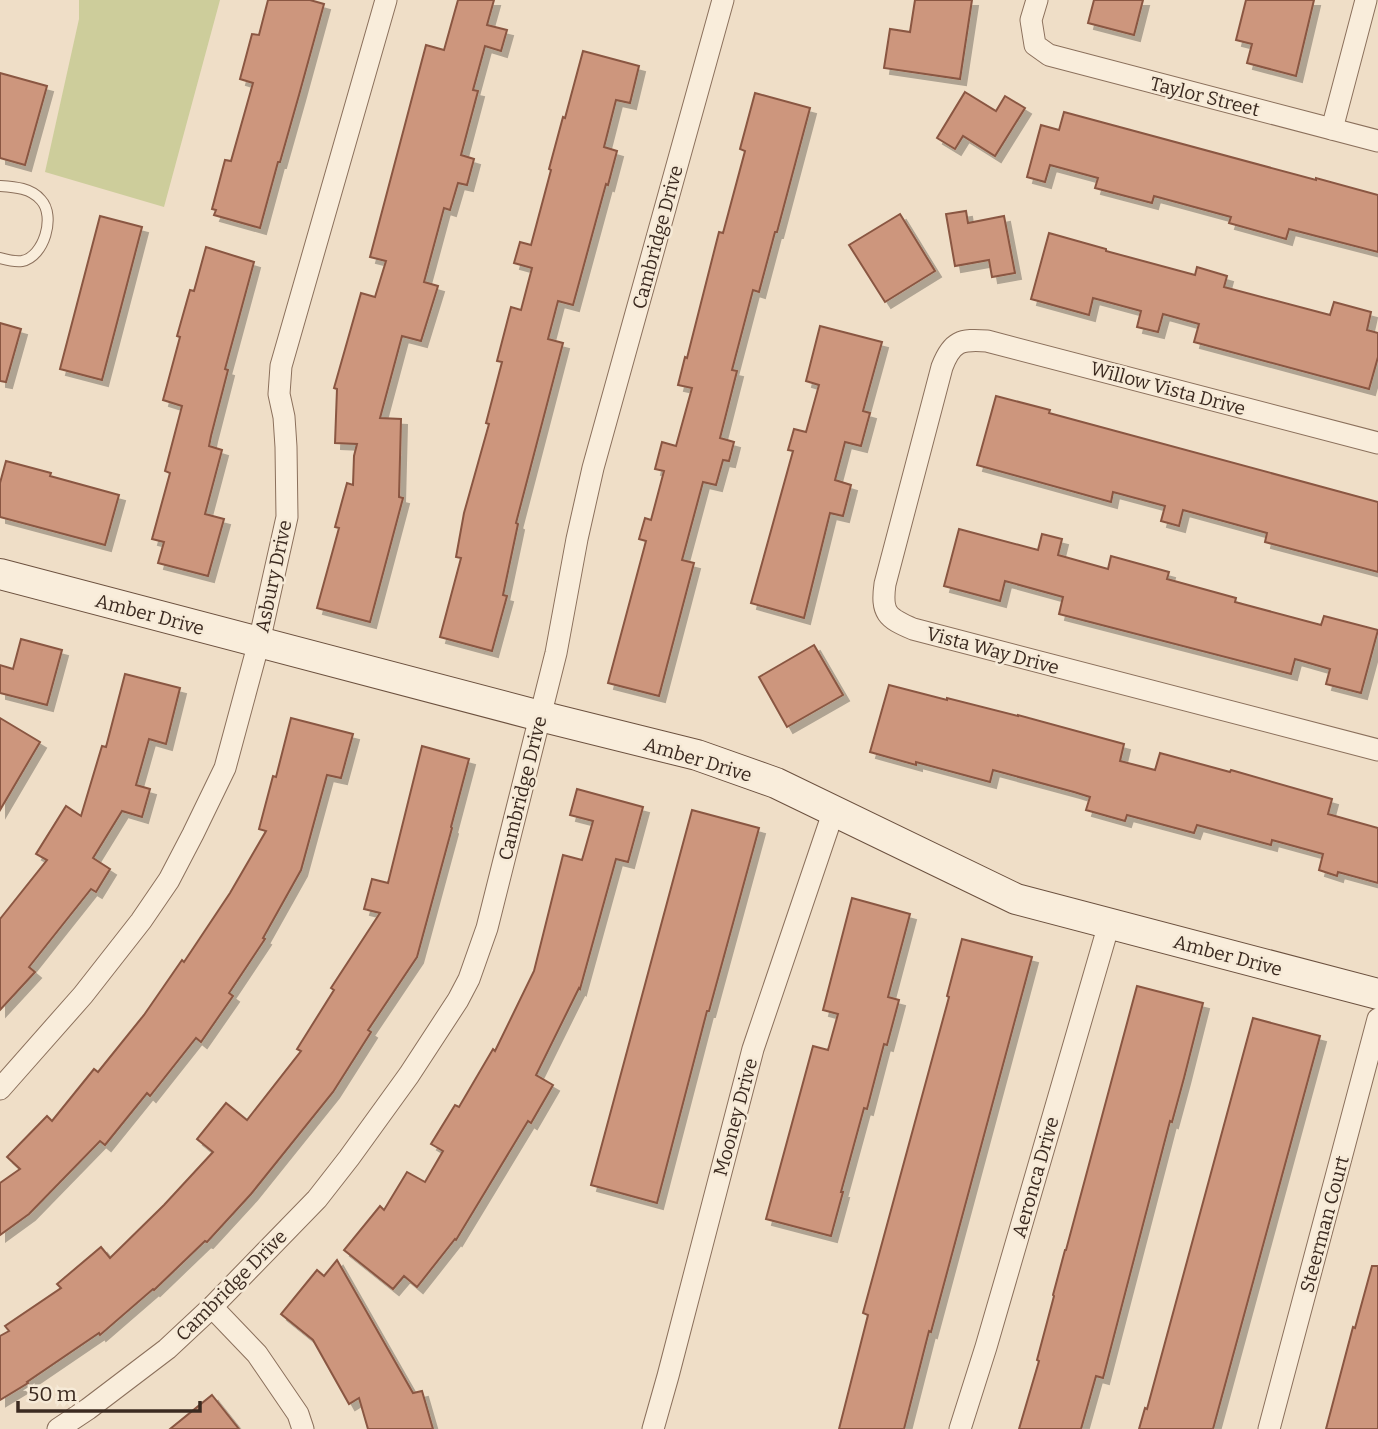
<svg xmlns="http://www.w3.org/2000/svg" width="1378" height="1429" viewBox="0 0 1378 1429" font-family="Bitter,serif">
<defs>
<filter id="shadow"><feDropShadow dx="6" dy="6" stdDeviation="0" flood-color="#0004"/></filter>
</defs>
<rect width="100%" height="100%" fill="#efdec7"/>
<path fill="#cdcd9b" d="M79,0H220L164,207L45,172L79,19Z"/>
<g fill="#cd967d" stroke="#8a5742" stroke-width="2" filter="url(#shadow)">
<path d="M268,0H310L324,4L299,95L280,162H278L260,228L214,215L216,210L212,209L225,160L231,161L253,83L240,79L252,34L259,35Z"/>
<path d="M458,0H494L487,25L507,30L501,51L485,46L473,90L478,91L461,155L474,159L467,185L458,183L450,210L444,208L424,282L438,286L421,341L402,336L380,418L401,419L399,497L403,498L370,622L317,608L339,528L335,527L347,483L353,485L354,456L357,444L335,443L337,389L334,388L361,293L375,297L386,261L370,257L426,45L444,50Z"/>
<path d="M915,0H972L960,79L884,68L890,29L910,32Z"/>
<path d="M1094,0H1143L1134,35L1088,23Z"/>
<path d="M1246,0H1314L1296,76L1247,63L1252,44L1236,40Z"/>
<path d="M583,51L639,66L630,103L616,100L604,147L617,151L608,185L606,184L573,305L558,301L548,339L563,343L516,523L518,524L503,595L507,596L492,651L440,637L461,558L456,557L464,513L489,424L486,423L502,362L497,361L511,307L521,310L532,268L514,263L520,242L531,245L551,170L549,169L563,117L565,118Z"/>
<path d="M0,73L47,86L25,165L0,158Z"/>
<path d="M965,92L996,111L1005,96L1025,108L995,156L963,136L955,149L937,138Z"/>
<path d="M755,93L810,108L777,232H775L759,292L753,290L732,370L737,371L720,438L734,442L729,461L723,460L716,485L703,482L682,560L694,563L659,696L608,683L646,541L639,539L645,518L651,520L664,471L655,469L662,442L676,446L692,388L678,385L685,357L687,358L719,232L723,233L745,151L740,149Z"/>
<path d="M1064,112L1316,180V178L1378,195V252L1289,229L1286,239L1229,223L1231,217L1154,196L1152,203L1095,188L1098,178L1050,165L1045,182L1027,177L1041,125L1059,130Z"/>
<path d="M966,211L968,223L1004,216L1015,273L992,277L989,260L955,266L946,214Z"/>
<path d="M900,214L935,271L885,302L849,245Z"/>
<path d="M100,216L142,227L102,380L60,369Z"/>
<path d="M1049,233L1106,249V251L1195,275L1197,267L1227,276L1224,287L1330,315L1334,302L1371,312L1367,330L1378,333V357L1369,389L1194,342L1199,324L1163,314L1158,332L1137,327L1141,311L1093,298L1089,315L1031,299Z"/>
<path d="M206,247L254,262L225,369L228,370L211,436L209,446L222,450L205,514L224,519L208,576L158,563L164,542L152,539L170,473L165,471L182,406L163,400L180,337L177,336L190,290L194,291Z"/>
<path d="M0,323L21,329L6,382L0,381Z"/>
<path d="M820,326L882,342L863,411L870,413L861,446L845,442L835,480L851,485L843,516L830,513L804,618L751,603L793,451L788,450L794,429L806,432L819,385L806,381Z"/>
<path d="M996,396L1050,410L1049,413L1378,502V572L1265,542L1267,533L1183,510L1179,526L1161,521L1165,506L1113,492L1111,502L977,465Z"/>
<path d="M6,461L51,473L50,476L119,495L105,545L0,517V483Z"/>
<path d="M959,529L1038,550L1042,534L1062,539L1058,555L1108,569L1111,556L1169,572L1167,579L1236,598L1235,602L1321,625L1324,616L1378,630L1361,693L1326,684L1330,669L1295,659L1291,674L1059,614L1063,597L1005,581L1000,601L944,586Z"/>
<path d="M21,639L62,650L47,705L0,693V665L13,669Z"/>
<path d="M814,645L843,695L787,727L759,677Z"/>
<path d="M125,674L180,688L166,744L149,739L136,785L150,789L142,817L122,811L93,858L110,869L96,892L91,889L29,967L35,972L0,1010V919L47,860L36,854L66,806L81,816L102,746L106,747Z"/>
<path d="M889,685L947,700V698L1018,716V715L1124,744L1120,761L1155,770L1160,753L1230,772L1231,770L1332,799L1328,814L1378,828V883L1338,872L1337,876L1319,870L1323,854L1272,840L1271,845L1197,825L1194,833L1127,815L1125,821L1086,810L1090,797L1074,792L993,770L990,782L916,762V765L870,752Z"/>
<path d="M0,718L40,742L0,810Z"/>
<path d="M291,718L353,734L341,778L327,775L301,870L263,938L265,939L229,993L233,996L201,1042L196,1038L150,1096L147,1093L105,1145L100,1141L29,1214L0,1235V1183L20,1169L7,1157L47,1116L52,1121L94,1069L98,1072L144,1015L182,960L184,962L230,893L266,831L259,829L273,776L276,777Z"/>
<path d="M422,746L469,759L451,827L452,828L417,957L368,1030L371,1032L333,1092L251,1194L207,1242L205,1241L154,1290L153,1289L100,1335L99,1333L27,1382L28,1383L0,1400V1336L9,1331L5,1326L61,1288L57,1284L101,1247L110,1258L164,1205L213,1152L197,1139L226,1103L247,1120L301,1051L297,1049L334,990L331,988L380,913L364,909L372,879L388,883Z"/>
<path d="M577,789L643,807L628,862L616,859L580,989L579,988L536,1075L553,1085L531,1123L528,1121L456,1240L455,1239L417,1287L404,1276L393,1289L344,1250L380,1206L384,1210L407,1172L425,1182L443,1151L431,1144L455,1105L459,1107L493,1049L495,1051L534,971L563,855L582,860L593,821L570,815Z"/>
<path d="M692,810L759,828L709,1011H707L657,1203L591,1185Z"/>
<path d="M852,898L910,914L888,997L899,1000L887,1045L884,1044L867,1109L864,1108L841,1192H843L831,1236L766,1219L813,1046L828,1050L838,1014L823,1010Z"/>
<path d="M962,939L1032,957L931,1332L929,1331L904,1429H839L868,1315L863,1313L949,997L947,996Z"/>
<path d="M1137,986L1203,1003L1184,1078L1172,1122L1170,1121L1103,1378L1096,1376L1081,1429H1019L1039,1361L1037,1360L1054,1296L1053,1295L1065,1250H1066Z"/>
<path d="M1253,1018L1320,1036L1213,1429H1139L1145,1408L1147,1409Z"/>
<path d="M337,1260L413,1393L422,1391L433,1429H368L359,1398L349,1404L313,1340L281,1314L317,1270L324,1276Z"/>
<path d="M1372,1266H1378V1429H1326L1353,1327L1355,1328Z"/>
<path d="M212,1395L239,1429H170Z"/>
</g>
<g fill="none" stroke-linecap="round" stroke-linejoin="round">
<defs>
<path id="lane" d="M0,186C15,187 31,188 41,200C56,216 44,257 22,261C15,262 7,260 0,258"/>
<g id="street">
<path d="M1037,0L1031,20L1035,45L1049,55L1378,141"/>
<path d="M1332,129L1366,0"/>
<path d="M1378,443L987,341C961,339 952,341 942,367L885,584C881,613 887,618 913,629L1378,750"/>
<path d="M0,1089L83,995L141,921L169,880L193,834L225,768L259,642L287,517L286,447L284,417L279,394L281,366L386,0"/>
<path d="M212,1307L257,1354L298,1414L303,1429"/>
<path d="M58,1429L88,1409L167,1349L212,1307L317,1199L349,1158L409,1075L458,1000L469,979L487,928L556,653L577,539L593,468L723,0"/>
<path d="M653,1429L668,1376L753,1049L834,810"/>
<path d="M960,1429L986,1347L1109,924"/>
<path d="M1269,1429L1378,1019"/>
</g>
<path id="secondary" d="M0,574L540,716L697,755L776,783L1016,899L1378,994"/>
</defs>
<use href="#lane" stroke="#8b705c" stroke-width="12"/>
<use href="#street" stroke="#8b705c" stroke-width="23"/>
<use href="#secondary" stroke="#6c513f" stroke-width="32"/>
<use href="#lane" stroke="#f9eddb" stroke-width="10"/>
<use href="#street" stroke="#f9eddb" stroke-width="21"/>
<use href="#secondary" stroke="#f9eddb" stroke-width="30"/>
</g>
<g text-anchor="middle" stroke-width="5" stroke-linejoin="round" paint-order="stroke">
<g font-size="19" fill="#3b2a20" stroke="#f6ead7">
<text transform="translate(1205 96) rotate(14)" y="7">Taylor Street</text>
<text transform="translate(657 237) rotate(-75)" y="7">Cambridge Drive</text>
<text transform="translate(1168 388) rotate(15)" y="7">Willow Vista Drive</text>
<text transform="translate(273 576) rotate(-78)" y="7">Asbury Drive</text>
<text transform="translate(150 614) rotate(15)" y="7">Amber Drive</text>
<text transform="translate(993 650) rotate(15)" y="7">Vista Way Drive</text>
<text transform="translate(698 759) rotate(17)" y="7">Amber Drive</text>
<text transform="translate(522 788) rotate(-76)" y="7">Cambridge Drive</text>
<text transform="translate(1228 955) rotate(15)" y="7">Amber Drive</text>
<text transform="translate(735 1117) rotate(-75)" y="7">Mooney Drive</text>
<text transform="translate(1035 1177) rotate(-74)" y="7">Aeronca Drive</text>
<text transform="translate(1324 1224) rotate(-75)" y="7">Steerman Court</text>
<text transform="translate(231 1285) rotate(-45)" y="7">Cambridge Drive</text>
</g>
</g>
<path d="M18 1401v10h182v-10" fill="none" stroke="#3b2a20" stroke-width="3.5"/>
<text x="28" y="1401" font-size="21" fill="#3b2a20" stroke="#f6ead7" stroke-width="5" paint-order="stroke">50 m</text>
</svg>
